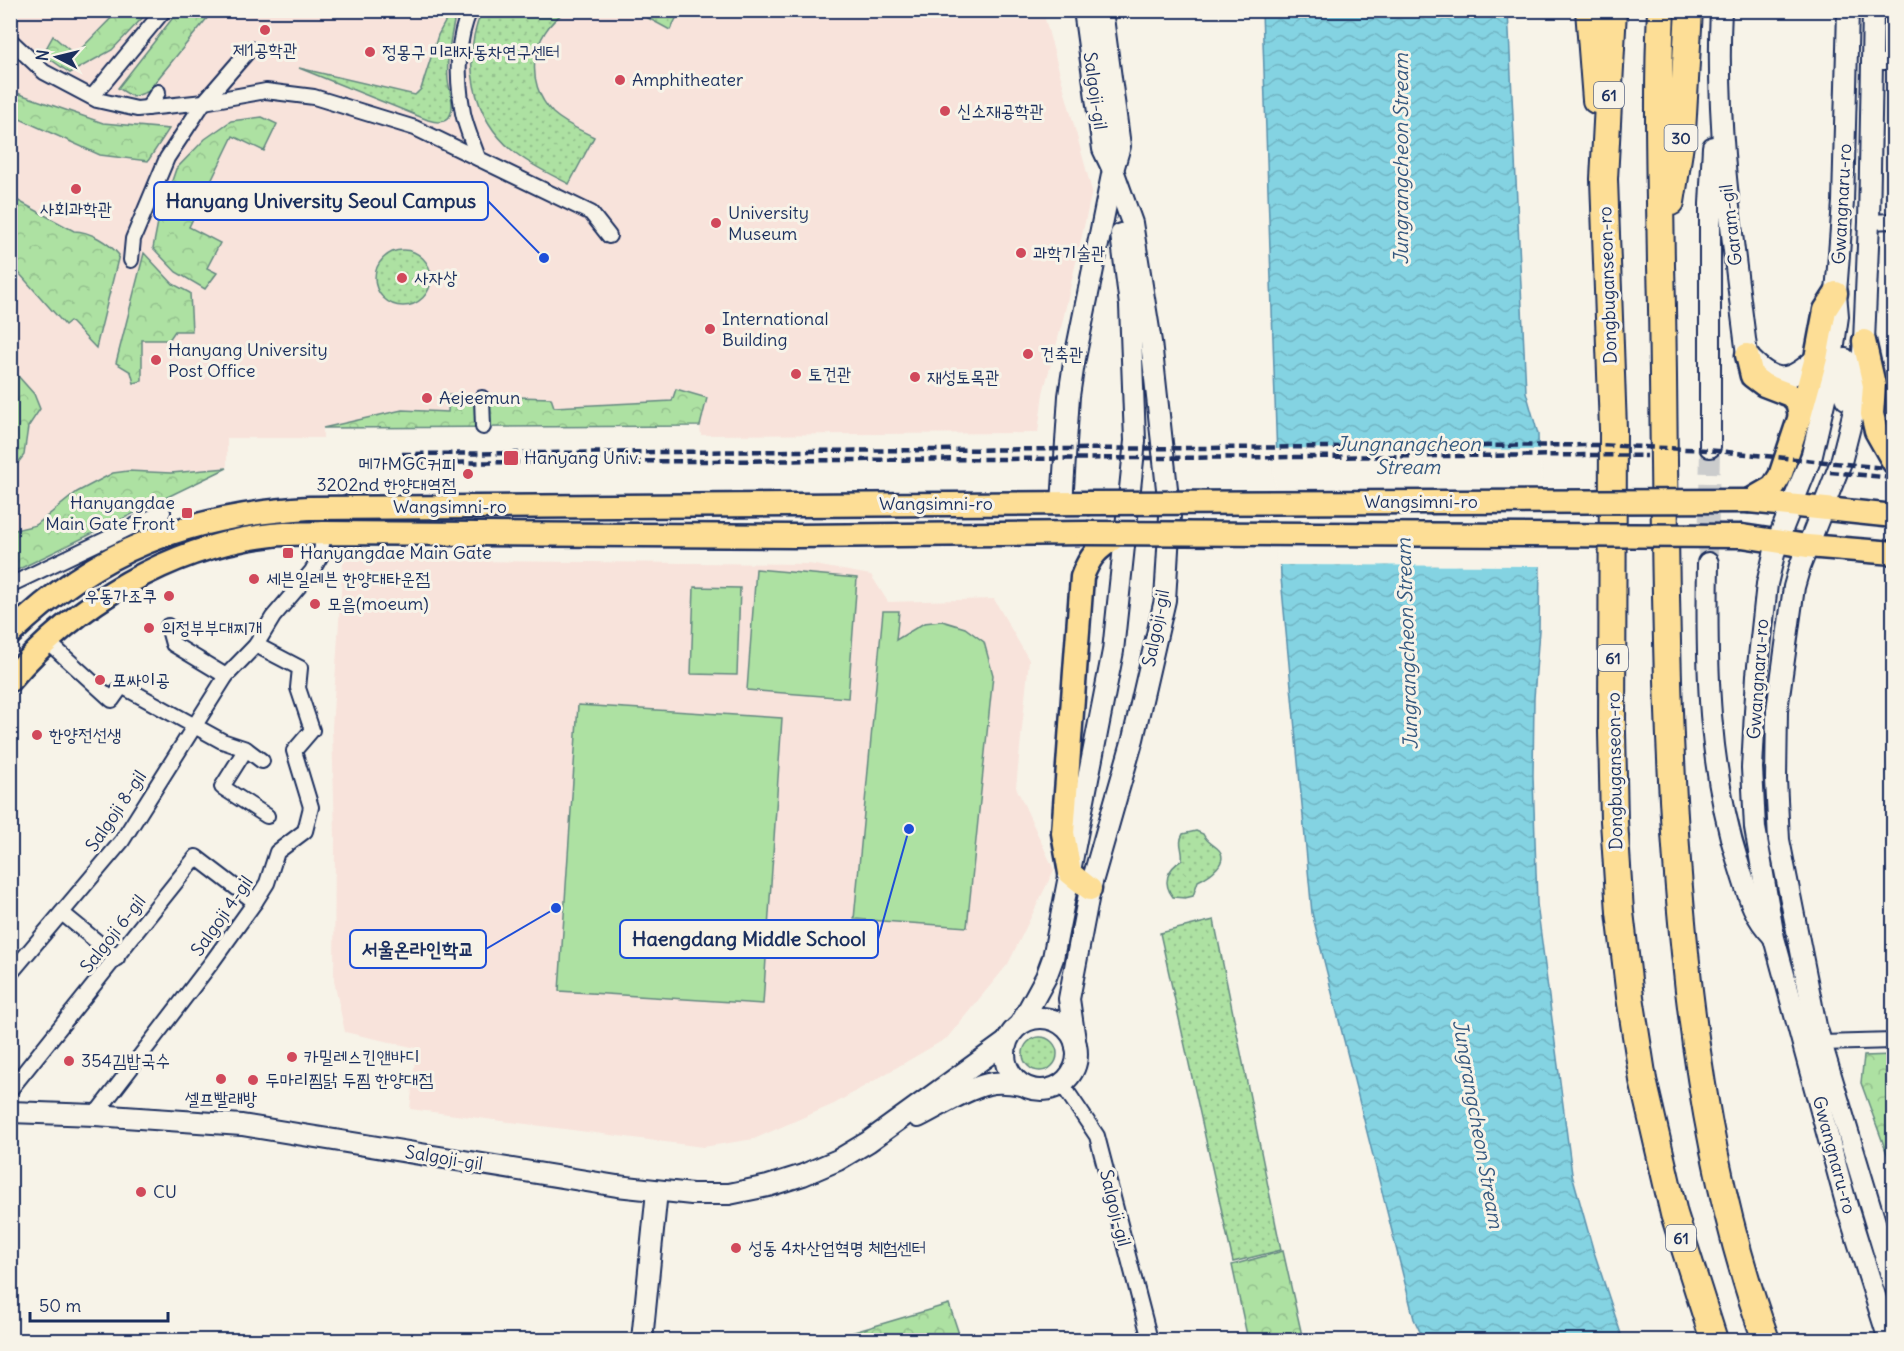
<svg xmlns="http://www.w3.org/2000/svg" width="1904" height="1351" viewBox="0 0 1904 1351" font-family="Delius,'Poor Story',sans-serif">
<defs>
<pattern id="grass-dots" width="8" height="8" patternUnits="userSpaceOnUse" patternTransform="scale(1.5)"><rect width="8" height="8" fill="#ade1a2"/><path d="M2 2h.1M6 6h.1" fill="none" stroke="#94c18e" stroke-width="1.8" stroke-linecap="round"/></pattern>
<pattern id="forest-crowns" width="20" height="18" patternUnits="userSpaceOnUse" patternTransform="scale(1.5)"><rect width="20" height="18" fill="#ade1a2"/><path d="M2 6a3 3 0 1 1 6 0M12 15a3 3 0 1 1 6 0" fill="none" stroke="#94c18e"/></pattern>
<pattern id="water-waves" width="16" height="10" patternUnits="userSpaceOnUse" patternTransform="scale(1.5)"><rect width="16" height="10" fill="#84d3e2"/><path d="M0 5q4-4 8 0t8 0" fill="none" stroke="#71b5c4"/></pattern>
</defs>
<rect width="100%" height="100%" fill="#f7f3e8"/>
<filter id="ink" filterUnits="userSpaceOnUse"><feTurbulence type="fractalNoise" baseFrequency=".0167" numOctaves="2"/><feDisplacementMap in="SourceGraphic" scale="12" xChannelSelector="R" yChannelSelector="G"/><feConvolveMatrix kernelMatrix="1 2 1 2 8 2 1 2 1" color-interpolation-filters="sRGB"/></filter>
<g filter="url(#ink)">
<g fill="#f8e3db">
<path d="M11,11H1045V19L1092,191L1062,324L1043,393L1038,433L701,435L700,426L323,428V438H227V468L11,573Z"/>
<path d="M343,560L809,564L871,575L888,602L994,599L1029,660L1016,787L1054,870L1008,964L947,1038L834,1104L754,1139L703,1147L410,1109L416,1048L345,1032L334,981L335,836L332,727Z"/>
</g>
<g fill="url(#grass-dots)" stroke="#648880" stroke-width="1.5">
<path d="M451,11H456C452,33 446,56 448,80C449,91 456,106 449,117C444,124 435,122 428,120L299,68L415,95L421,89L438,35Z"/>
<path d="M482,11H566C531,34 523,82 553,113C565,124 580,130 594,137L569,184C550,174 530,165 513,151C472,117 461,59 482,11Z"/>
<path d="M635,11H680L670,30Z"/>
<circle cx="403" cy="278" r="28"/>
<path d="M1196,831L1203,834C1206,841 1211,843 1217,848C1232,861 1209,876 1198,881L1193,896L1185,898L1173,897C1162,883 1167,869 1182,860C1184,850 1177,844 1183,834Z"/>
<path d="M1214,920L1281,1250L1233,1262L1160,933Z"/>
<circle cx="1040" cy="1054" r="17"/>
</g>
<g fill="url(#forest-crowns)" stroke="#648880" stroke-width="1.5">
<path d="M179,10L213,11L147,92L133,97L118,88Z"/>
<path d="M118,11H149L112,50L70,73L43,54L53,36L75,55Z"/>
<path d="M11,91L103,123L169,129L148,161L100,155L11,115Z"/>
<path d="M262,117L277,124L264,151L233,136L189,227L220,243L207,268L217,273L205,289L176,272L153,248L158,222L176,169L205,139L231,121Z"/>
<path d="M11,197L74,231C90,231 109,243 119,255L96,348L70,321L65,325L11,264Z"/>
<path d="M144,253L173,284L190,293L192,331H175L169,340H142V381L134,383L131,372L116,363Z"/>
<path d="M11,368L34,394L40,409L28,427L24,455L11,472Z"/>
<path d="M676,389L707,398L700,426L323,428L402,410L448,412L449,395L551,398L554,407L672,401Z"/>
<path d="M227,468L11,573V531L36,525L77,492L113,473L128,471L171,473Z"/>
<path d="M1893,1055H1894L1893,1170L1861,1083L1864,1056Z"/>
<path d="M1283,1251L1303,1340H1248L1232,1265Z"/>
<path d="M949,1304L961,1340H822L834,1338Z"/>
</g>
<g fill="#ade1a2" stroke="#648880" stroke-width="1.5">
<path d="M756,569L857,578L848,698L747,690Z"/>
<path d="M694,587L740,588L737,675L691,674Z"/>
<path d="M883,611H899L896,640L924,623L942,621L965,628L984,642L993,675L967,927L854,919Z"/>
<path d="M578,705L782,718L763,1004L559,991Z"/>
</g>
<path fill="url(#water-waves)" stroke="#5a91ad" stroke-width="1.5" d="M1262,11H1508L1526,392L1538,434L1540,564L1539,630L1534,698L1533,776L1537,904L1572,1174L1593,1249L1623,1340H1424L1414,1319L1312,913L1281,578Z"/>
<path fill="#f7f3e8" d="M1273,448L1541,450L1543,566L1277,565Z"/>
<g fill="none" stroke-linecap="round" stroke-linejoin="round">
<path stroke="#cbcccc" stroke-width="20" stroke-dasharray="20 10" stroke-linecap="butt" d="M1708,563L1710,447"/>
<defs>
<g id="street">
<path d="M470,10C456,41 457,80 463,113C466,128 473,143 478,158"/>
<path d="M10,40L44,72L97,100L137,109L204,102L266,91L314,97L415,128L591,213L609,236"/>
<path d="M1871,62H1894"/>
<path d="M92,97L164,10"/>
<path d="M148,108L158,92"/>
<path d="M1869,222L1894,221"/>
<path d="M131,260L133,239L167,158L204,102L250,49"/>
<path d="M482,398L483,427"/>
<path d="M10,585L163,512"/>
<path d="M168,626L173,644L226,676"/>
<path d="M47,641L112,700L122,686L222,741L246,749L262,761"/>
<path d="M246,749L222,787L267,816"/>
<path d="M62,913L117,958"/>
<path d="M10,974L122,841L226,676L256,645L273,617L312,571L321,555L323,533"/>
<path d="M1821,1043L1894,1041"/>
<path d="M1062,1084L1097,1136L1150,1340"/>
<path d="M10,1090L196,857L255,902"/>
<path d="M95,1115L212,962L255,902L267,883L277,852L305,831L311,807L294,751L312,730L298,688L300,668L256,645"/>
</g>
<g id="secondary">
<path d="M1102,10L1120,146L1113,170L1114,175"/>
<path d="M1721,10C1715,126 1733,241 1747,355C1773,383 1787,385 1816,358"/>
<path d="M1848,10L1843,202L1836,293L1838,316L1829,381L1812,455L1777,542L1767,584L1757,675L1752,768L1755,828L1774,938L1848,1210L1889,1340"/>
<path d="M1873,10L1869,222L1864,341L1859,391L1841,462L1800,566L1794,587L1777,710L1776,779L1779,840L1816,1026L1894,1285"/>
<path d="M1845,359L1842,390L1846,399L1856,401"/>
<path d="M1710,447V204L1713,147"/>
<path d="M1062,504L1069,396L1074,363L1113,170"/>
<path d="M1708,563C1706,665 1708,768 1739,866C1748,894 1752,914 1772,935"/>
<circle cx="1041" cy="1054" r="36"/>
<path d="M1021,1023L1046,977L1053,958L1113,651L1135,441L1130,305L1121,234"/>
<path d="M1076,1047L1069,999L1090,889L1133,739L1165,600L1170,516L1151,342L1132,223L1113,170L1103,149L1084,10"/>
<path d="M10,1112L95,1115L242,1125L617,1186L692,1194H729L768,1186L803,1175L838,1160L868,1142L1006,1042"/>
<path d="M918,1117C940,1106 964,1090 988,1084C999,1081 1011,1083 1022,1085"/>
<path d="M642,1340L657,1191"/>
</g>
<g id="primary">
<path d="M1864,341L1874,385L1872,414L1876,431L1894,463"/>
<path d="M1747,355L1752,376L1764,385L1790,395L1797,402L1800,416"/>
<path d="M1749,501L1773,487L1780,476L1800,416L1816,358L1825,310L1836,293"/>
<path d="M1749,501L1894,516"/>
<path d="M1742,536L1807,546L1894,553"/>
<path d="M10,634C97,549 189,515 309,508L1088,503"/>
<path d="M10,680C76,603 171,546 272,535C289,533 306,534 323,533L796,536L1087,533"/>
<path d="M1090,889L1070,873L1063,833L1082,577C1091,552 1100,548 1121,533"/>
</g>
<g id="highway">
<path d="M1589,10L1596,100"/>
<path d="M1613,10L1604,179L1613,429L1612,732L1614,821L1620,912L1630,997L1643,1080L1674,1214L1714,1340"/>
<path d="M1661,10C1657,96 1660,181 1661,266C1663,331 1663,397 1664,462C1666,626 1668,789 1685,953C1698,1084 1721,1216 1766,1340"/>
<path d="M1671,202L1682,132L1689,10"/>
</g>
</defs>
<use href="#street" stroke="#1b2f5e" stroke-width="18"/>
<use href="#secondary" stroke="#1b2f5e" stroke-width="24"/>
<use href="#primary" stroke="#1b2f5e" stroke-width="27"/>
<use href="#highway" stroke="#1b2f5e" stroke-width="30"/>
<use href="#street" stroke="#f7f3e8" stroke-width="14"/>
<use href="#secondary" stroke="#f7f3e8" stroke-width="20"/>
<use href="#primary" stroke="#fdde96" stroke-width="22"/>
<use href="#highway" stroke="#fdde96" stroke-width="26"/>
<g stroke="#1b2f5e" stroke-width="4.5" stroke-dasharray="9 4.5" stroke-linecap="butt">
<path d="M402,454L1599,445L1707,450L1894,469"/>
<path d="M402,463L1597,455L1647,456"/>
<path d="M1830,472L1894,478"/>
</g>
<defs>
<g id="primary-bridge">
<path d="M1088,503L1749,501"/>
<path d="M1087,533L1742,536"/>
</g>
</defs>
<use href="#primary-bridge" stroke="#1b2f5e" stroke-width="27" stroke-linecap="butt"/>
<use href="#primary-bridge" stroke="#fdde96" stroke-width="22"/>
</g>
</g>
<g fill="#d1495b" stroke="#f7f3e8" stroke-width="2">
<circle cx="265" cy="30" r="6"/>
<circle cx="370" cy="52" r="6"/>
<circle cx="620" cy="80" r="6"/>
<circle cx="945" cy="111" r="6"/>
<circle cx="76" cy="189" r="6"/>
<circle cx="716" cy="223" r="6"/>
<circle cx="1021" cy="253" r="6"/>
<circle cx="402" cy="278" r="6"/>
<circle cx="710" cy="329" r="6"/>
<circle cx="1028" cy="354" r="6"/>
<circle cx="156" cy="360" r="6"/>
<circle cx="796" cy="374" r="6"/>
<circle cx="915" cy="377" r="6"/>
<circle cx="427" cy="398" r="6"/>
<rect x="503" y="450" width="16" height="16" rx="3"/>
<circle cx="468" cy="474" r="6"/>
<rect x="181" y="507" width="12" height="12" rx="3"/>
<rect x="282" y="547" width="12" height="12" rx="3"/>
<circle cx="254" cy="579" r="6"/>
<circle cx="169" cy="596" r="6"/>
<circle cx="315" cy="604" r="6"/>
<circle cx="149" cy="628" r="6"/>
<circle cx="100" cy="680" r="6"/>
<circle cx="37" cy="735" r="6"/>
<circle cx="292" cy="1057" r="6"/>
<circle cx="69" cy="1061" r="6"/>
<circle cx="221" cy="1079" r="6"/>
<circle cx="253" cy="1080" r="6"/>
<circle cx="141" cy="1192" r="6"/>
<circle cx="736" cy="1248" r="6"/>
</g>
<g text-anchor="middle" stroke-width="6" stroke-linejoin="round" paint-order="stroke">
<g fill="#f7f3e8" stroke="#5d6a87" stroke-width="1.5">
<rect x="1594" y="82" width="30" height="26" rx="4.5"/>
<rect x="1664.5" y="125" width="33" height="26" rx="4.5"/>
<rect x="1598" y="645" width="30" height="26" rx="4.5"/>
<rect x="1666" y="1225" width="30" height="26" rx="4.5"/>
</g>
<g font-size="16" font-weight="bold" fill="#1b2f5e">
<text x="1609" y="101">61</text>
<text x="1681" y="144">30</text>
<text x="1613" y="664">61</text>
<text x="1681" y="1244">61</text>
</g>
<g font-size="18" fill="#1b2f5e" stroke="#f7f3e8" text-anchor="start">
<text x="265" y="56" text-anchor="middle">제1공학관</text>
<text x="382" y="58">정몽구 미래자동차연구센터</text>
<text x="632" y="86">Amphitheater</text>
<text x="957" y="117">신소재공학관</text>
<text x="76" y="215" text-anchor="middle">사회과학관</text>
<text x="728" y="219">University<tspan x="728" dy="21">Museum</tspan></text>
<text x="1033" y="259">과학기술관</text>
<text x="414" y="284">사자상</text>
<text x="722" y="325">International<tspan x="722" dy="21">Building</tspan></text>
<text x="168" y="356">Hanyang University<tspan x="168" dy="21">Post Office</tspan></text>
<text x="1040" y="360">건축관</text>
<text x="808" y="380">토건관</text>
<text x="927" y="383">재성토목관</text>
<text x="439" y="404">Aejeemun</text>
<text x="524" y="464">Hanyang Univ.</text>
<text x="456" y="470" text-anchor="end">메가MGC커피<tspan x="456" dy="21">3202nd 한양대역점</tspan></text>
<text x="175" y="509" text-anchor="end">Hanyangdae<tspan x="175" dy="21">Main Gate Front</tspan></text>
<text x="300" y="559">Hanyangdae Main Gate</text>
<text x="266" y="585">세븐일레븐 한양대타운점</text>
<text x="157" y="602" text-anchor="end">우동가조쿠</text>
<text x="327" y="610">모음(moeum)</text>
<text x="161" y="634">의정부부대찌개</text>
<text x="112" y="686">포싸이공</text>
<text x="49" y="741">한양전선생</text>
<text x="304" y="1063">카밀레스킨앤바디</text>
<text x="81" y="1067">354김밥국수</text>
<text x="265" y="1086">두마리찜닭 두찜 한양대점</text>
<text x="221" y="1105" text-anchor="middle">셀프빨래방</text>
<text x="153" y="1198">CU</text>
<text x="748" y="1254">성동 4차산업혁명 체험센터</text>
</g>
<g font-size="18" fill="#1b2f5e" stroke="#f7f3e8">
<text transform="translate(1095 91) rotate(82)" y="6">Salgoji-gil</text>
<text transform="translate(1842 204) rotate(-87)" y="6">Gwangnaru-ro</text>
<text transform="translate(1731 225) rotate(-97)" y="6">Garam-gil</text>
<text transform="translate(1608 285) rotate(-92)" y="6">Dongbuganseon-ro</text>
<text x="1421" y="508">Wangsimni-ro</text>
<text x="936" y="510">Wangsimni-ro</text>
<text x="450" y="513">Wangsimni-ro</text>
<text transform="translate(1156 628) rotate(-79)" y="6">Salgoji-gil</text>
<text transform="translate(1758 679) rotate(-86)" y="6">Gwangnaru-ro</text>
<text transform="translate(1615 771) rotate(-91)" y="6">Dongbuganseon-ro</text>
<text transform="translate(116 811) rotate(-56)" y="6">Salgoji 8-gil</text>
<text transform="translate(222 916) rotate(-55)" y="6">Salgoji 4-gil</text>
<text transform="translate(113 934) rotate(-52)" y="6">Salgoji 6-gil</text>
<text transform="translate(1834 1155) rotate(75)" y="6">Gwangnaru-ro</text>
<text transform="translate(444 1158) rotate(9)" y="6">Salgoji-gil</text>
<text transform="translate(1115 1208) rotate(76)" y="6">Salgoji-gil</text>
</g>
<g font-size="20" font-style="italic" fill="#35587f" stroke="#f7f3e8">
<text transform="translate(1401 159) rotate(-90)" y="7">Jungrangcheon Stream</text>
<text x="1408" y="451">Jungnangcheon<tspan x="1408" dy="23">Stream</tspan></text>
<text transform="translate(1407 644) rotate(-92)" y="7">Jungrangcheon Stream</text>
<text transform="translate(1478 1124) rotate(80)" y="7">Jungrangcheon Stream</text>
</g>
</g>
<path fill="none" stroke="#1d4ed8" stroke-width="2" d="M544 258L488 201M909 829L878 939M556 908L486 949"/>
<g fill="#1d4ed8" stroke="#f7f3e8" stroke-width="2">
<circle cx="544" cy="258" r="6"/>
<circle cx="909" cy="829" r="6"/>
<circle cx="556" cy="908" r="6"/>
</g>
<g fill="#f7f3e8" stroke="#1d4ed8" stroke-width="2">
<rect x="154" y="182" width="334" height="38" rx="6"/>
<rect x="620" y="920" width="258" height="38" rx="6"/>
<rect x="350" y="930" width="136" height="38" rx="6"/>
</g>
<g font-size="20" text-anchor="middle" font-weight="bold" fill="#1b2f5e">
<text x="321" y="208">Hanyang University Seoul Campus</text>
<text x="749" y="946">Haengdang Middle School</text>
<text x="418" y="956">서울온라인학교</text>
</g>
<rect width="1904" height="1351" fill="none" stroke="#f7f3e8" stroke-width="36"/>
<rect x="18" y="18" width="1868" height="1315" fill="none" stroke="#1b2f5e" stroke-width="2" filter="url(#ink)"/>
<g transform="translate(57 57) rotate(277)" stroke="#f7f3e8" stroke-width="4.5" paint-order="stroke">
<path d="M0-4.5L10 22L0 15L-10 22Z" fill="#1b2f5e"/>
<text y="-9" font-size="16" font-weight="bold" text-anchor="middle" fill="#1b2f5e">N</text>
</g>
<path d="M30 1312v9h138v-9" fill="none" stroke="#1b2f5e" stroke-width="3"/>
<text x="39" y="1312" font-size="18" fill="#1b2f5e" stroke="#f7f3e8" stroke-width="4.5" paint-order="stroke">50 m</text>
</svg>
